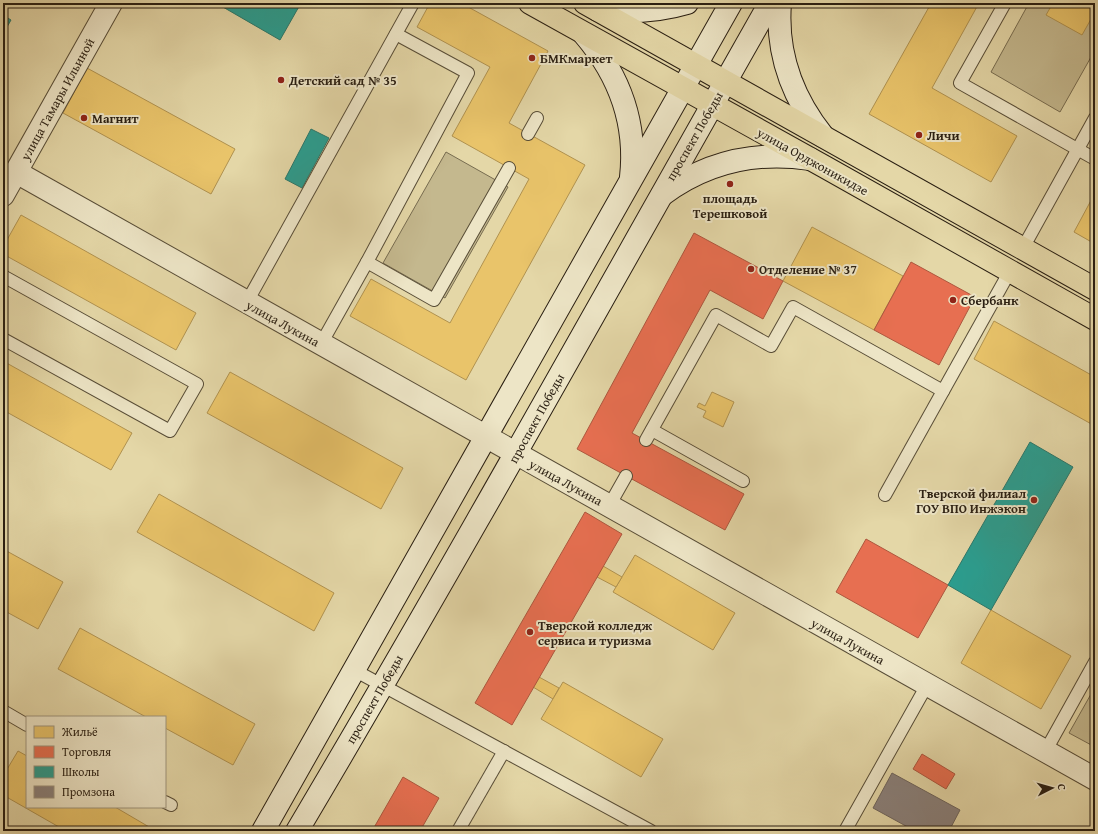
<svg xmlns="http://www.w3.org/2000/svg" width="1098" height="834" viewBox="0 0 1098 834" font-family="'Gentium Book Plus',serif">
<rect width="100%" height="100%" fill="#e4d7a7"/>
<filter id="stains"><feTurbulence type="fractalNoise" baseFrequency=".005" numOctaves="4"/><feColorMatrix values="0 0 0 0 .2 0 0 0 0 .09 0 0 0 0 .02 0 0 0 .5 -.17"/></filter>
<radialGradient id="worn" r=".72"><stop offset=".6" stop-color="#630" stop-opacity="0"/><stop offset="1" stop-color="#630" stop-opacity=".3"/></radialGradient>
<g fill="#c4b88e" stroke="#776c50">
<path d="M1029,3H1095V50L1060,112L991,72Z"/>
<path d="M446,152L508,187L445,298L383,263Z"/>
<path d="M1095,687V747L1069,733Z"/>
</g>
<g fill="#e9c46a" stroke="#b09250">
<path d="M430,3H461L548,51L509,123L585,165L466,380L350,316L371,279L450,323L529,179L452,136L490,67L417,27Z"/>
<path d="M921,3H979L932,88L1017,136L991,182L869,114L929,7Z"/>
<path d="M1053,3H1095V12L1082,35L1046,15Z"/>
<path d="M87,68L235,149L211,194L63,113Z"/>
<path d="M1095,193V244L1074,232Z"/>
<path d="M21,215L196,313L176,350L3,254V247Z"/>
<path d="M812,227L903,276L874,330L783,281Z"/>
<path d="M994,321L1095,377V426L974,359Z"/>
<path d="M3,361L132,433L111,470L3,410Z"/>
<path d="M230,372L403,468L381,509L207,413Z"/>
<path d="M712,392L734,402L723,427L703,417L706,411L697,407L699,403L705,406Z"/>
<path d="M159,494L334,593L314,631L137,532Z"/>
<path d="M3,549L63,582L38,629L3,610Z"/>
<path d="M635,555L735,613L713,650L613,592Z"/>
<path d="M603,566L622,577L616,587L597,577Z"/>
<path d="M991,610L1071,656L1041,709L961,663Z"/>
<path d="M80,628L255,724L233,765L165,728V717H146L58,669Z"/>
<path d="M539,677L559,688L553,699L533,687Z"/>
<path d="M563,682L663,739L641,777L541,719Z"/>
<path d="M18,751L27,756V807H115L156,831H66L3,795V776Z"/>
</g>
<g fill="#e76f51" stroke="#ae573e">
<path d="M694,233L783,281L763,319L710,290L632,433L744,494L725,530L577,449Z"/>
<path d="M911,262L975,297L939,365L874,330Z"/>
<path d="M585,512L622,534L512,725L475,703Z"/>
<path d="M866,539L948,585L918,638L836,592Z"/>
<path d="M922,754L955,774L946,789L913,769Z"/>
<path d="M403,777L439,798L420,831H372Z"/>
</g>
<g fill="#2a9d8f" stroke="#2a776a">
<path d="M216,3H301L280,40Z"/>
<path d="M3,15L11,20L3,34Z"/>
<path d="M311,129L329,138L302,188L285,179Z"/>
<path d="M1030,442L1073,467L991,610L948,585Z"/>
</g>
<path fill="#8a817c" stroke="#6d645c" d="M892,773L960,810L949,831H915L873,808Z"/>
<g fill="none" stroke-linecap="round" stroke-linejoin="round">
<defs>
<g id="lane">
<path d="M1005,3L960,83L1095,159"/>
<path d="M528,134L537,118"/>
<path d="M1023,248L1095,118"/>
<path d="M367,262L468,73L396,34"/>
<path d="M3,276L197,384L170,431L3,339"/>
<path d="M247,302L413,3"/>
<path d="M321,344L367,262L434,300L509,168"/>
<path d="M652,430L743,481"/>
<path d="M646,440L716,315L771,346L793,307L943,391"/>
<path d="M885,495L1010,271"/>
<path d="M609,506L626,476"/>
<path d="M354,670L651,831"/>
<path d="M3,711L27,725"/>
<path d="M1045,752L1095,662"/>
<path d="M165,802L171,805"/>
<path d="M458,831L504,751"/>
<path d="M845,831L927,685"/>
</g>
<g id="street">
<path d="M16,172L1095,779"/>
<path d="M3,195L111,3"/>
</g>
<g id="secondary">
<path d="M780,3C776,53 792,97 823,136"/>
<path d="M598,10C629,13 657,12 687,3"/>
<path d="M584,34C619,75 637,123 631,177"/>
<path d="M662,195C706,162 757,151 810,159"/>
<path d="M263,831L731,3"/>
<path d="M297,831C459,558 613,280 770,3"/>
</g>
<g id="primary">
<path d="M530,3L825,167L1095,319"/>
<path d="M585,3L1095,289"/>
</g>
</defs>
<use href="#lane" stroke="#584d37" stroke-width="14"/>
<use href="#street" stroke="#584d37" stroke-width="24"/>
<use href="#secondary" stroke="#2a1f12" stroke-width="24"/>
<use href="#primary" stroke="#2a1f12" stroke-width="24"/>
<use href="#lane" stroke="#ede5c6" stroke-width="12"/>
<use href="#street" stroke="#ede5c6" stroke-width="22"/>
<use href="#secondary" stroke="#ede5c6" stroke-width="22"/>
<use href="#primary" stroke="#e4d7a7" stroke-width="22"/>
</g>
<g fill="#8f2418" stroke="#ede5c6" stroke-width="1.5">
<circle cx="532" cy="58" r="4"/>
<circle cx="281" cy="80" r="4"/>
<circle cx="84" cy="118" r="4"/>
<circle cx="919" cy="135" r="4"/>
<circle cx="730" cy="184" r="4"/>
<circle cx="751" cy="269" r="4"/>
<circle cx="953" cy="300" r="4"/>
<circle cx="1034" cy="500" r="4"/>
<circle cx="530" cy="632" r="4"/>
</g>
<g text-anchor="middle" stroke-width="4" stroke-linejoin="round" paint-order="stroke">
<g font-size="13" font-weight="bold" fill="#2a1f12" stroke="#ede5c6" text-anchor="start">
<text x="540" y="63">БМКмаркет</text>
<text x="289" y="85">Детский сад № 35</text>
<text x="92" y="123">Магнит</text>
<text x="927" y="140">Личи</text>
<text x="730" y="203" text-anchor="middle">площадь<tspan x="730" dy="15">Терешковой</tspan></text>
<text x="759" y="274">Отделение № 37</text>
<text x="961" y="305">Сбербанк</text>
<text x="1026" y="498" text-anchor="end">Тверской филиал<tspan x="1026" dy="15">ГОУ ВПО Инжэкон</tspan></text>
<text x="538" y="630">Тверской колледж<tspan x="538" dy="15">сервиса и туризма</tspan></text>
</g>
<g font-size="13" fill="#2a1f12" stroke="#ede5c6">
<text transform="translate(57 99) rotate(-61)" y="5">улица Тамары Ильиной</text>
<text transform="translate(694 136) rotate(-60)" y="5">проспект Победы</text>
<text transform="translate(813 161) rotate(29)" y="5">улица Орджоникидзе</text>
<text transform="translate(283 323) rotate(29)" y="5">улица Лукина</text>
<text transform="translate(536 418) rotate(-61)" y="5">проспект Победы</text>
<text transform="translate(566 482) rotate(29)" y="5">улица Лукина</text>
<text transform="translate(848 641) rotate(29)" y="5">улица Лукина</text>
<text transform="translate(374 699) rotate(-60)" y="5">проспект Победы</text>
</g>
</g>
<rect width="1098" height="834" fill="none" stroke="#e4d7a7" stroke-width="16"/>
<rect x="4" y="4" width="1090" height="826" fill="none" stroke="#2a1f12" stroke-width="2"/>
<rect x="8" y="8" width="1082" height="818" fill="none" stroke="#2a1f12"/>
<rect x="26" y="716" width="140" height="92" fill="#ede5c6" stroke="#9f967e"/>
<rect x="34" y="726" width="20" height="12" fill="#e9c46a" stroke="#9f967e"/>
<text x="62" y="736" font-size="12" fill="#2a1f12">Жильё</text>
<rect x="34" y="746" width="20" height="12" fill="#e76f51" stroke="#9f967e"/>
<text x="62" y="756" font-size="12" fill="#2a1f12">Торговля</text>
<rect x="34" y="766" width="20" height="12" fill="#2a9d8f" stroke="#9f967e"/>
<text x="62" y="776" font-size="12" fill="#2a1f12">Школы</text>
<rect x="34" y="786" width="20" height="12" fill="#8a817c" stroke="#9f967e"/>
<text x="62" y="796" font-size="12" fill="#2a1f12">Промзона</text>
<g transform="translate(1052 788) rotate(84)" stroke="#ede5c6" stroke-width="3" paint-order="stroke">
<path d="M0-3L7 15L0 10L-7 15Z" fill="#2a1f12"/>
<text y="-6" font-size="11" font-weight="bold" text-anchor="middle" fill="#2a1f12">С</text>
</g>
<rect width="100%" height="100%" filter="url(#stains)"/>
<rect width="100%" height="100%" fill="url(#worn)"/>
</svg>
